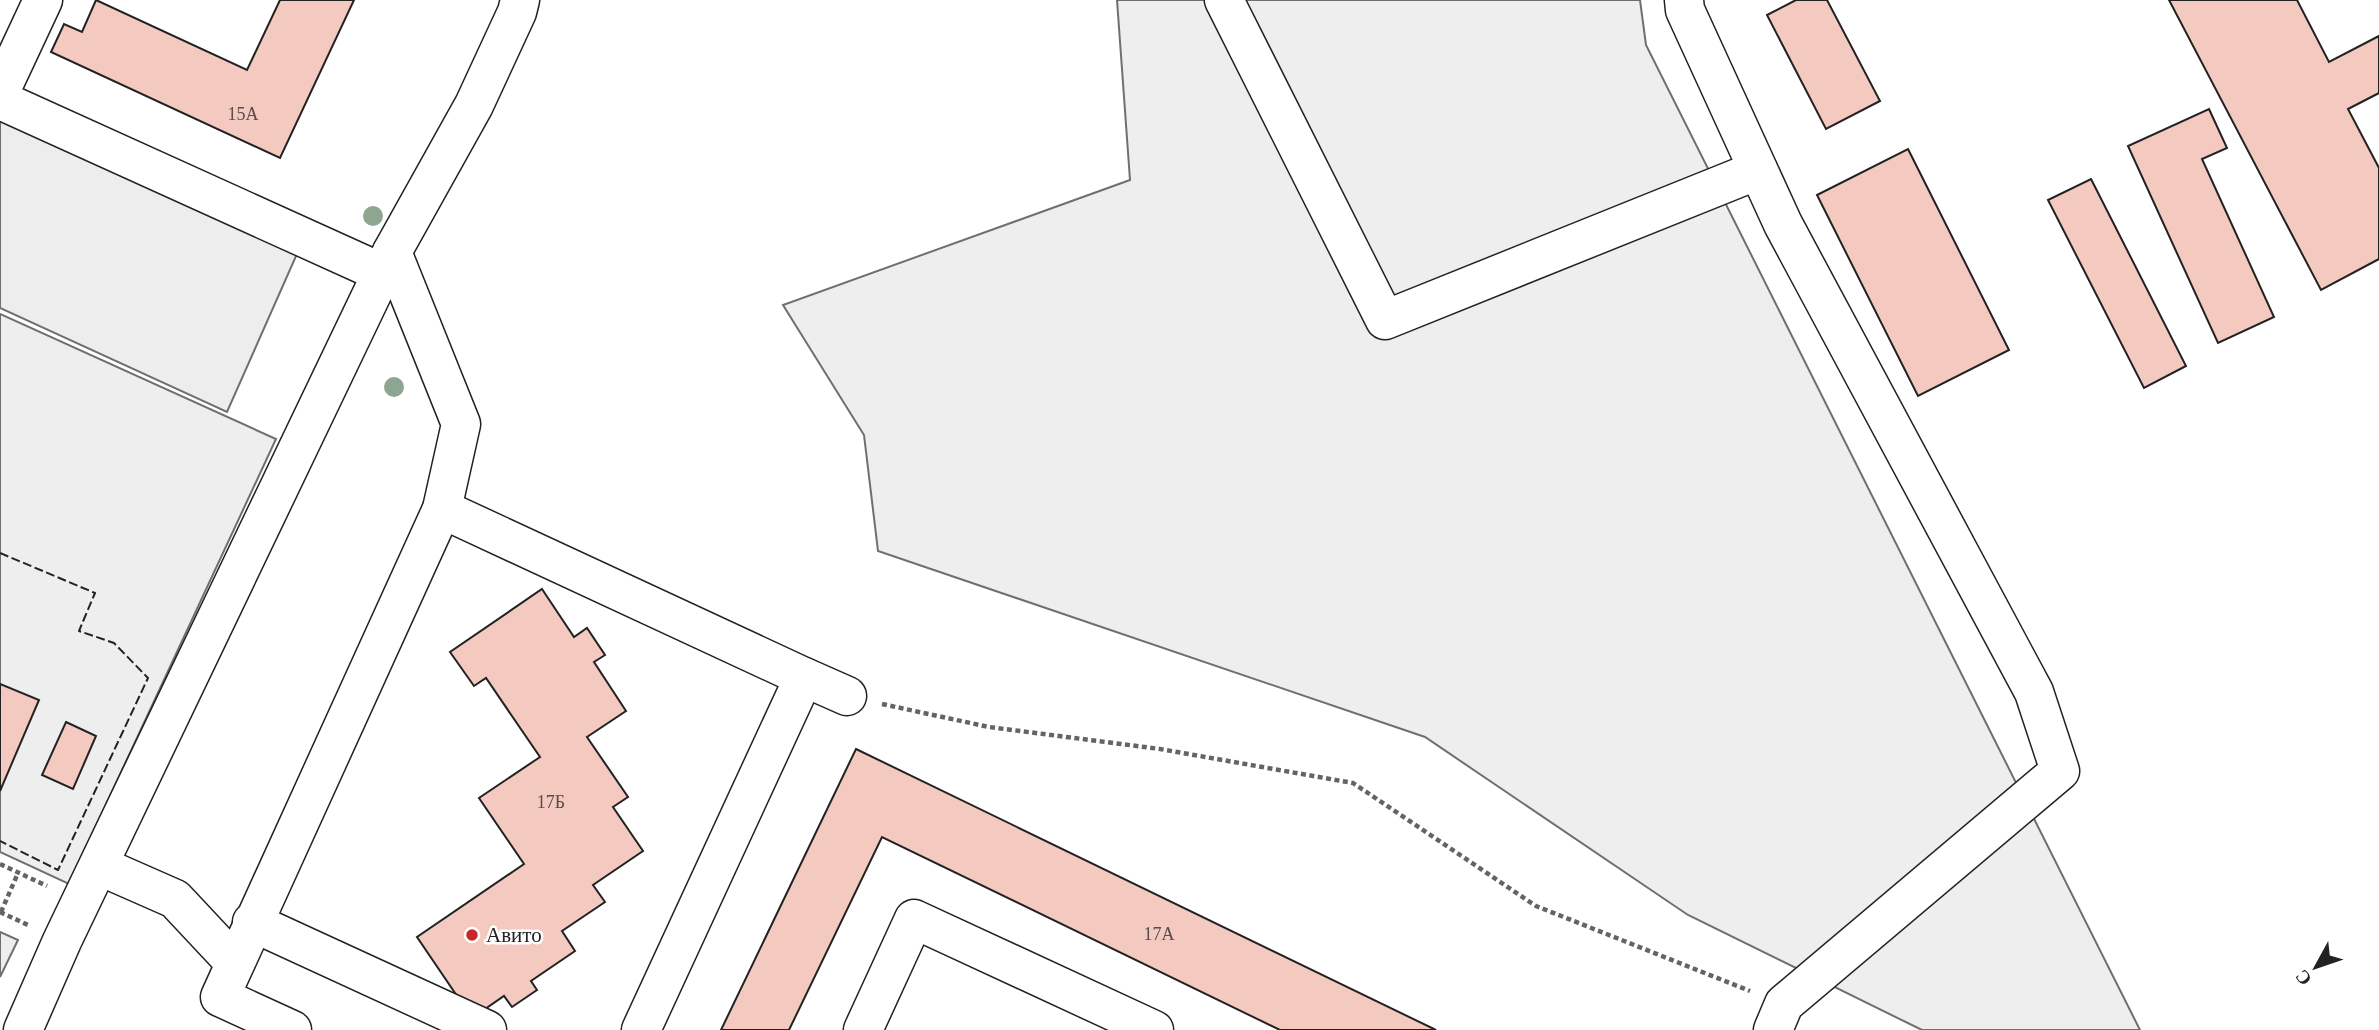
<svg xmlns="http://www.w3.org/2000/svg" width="2379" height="1030" viewBox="0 0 2379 1030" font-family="Georgia,serif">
<rect width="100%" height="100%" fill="#fff"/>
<g fill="#eee" stroke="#6f6f6f" stroke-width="2">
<path d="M1117,0H1640L1646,45L2140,1030H1922L1688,915L1425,737L878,551L864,435L783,305L1130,180Z"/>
<path d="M0,314L276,439L69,884L0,852Z"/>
<path d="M0,932L18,940L0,977Z"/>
</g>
<path fill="#ededed" stroke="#6f6f6f" stroke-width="2" d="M0,102L304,238L227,412L0,308Z"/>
<g fill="#f3c9c0" stroke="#222" stroke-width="2">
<path d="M96,0L247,70L280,0H354L280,158L51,52L64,24L82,32Z"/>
<path d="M1796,0H1827L1880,101L1826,129L1767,15Z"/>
<path d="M2169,0H2297L2329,62L2379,36V93L2348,109L2379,168V259L2321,290Z"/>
<path d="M2209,109L2227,148L2202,159L2274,317L2218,343L2128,146Z"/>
<path d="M1908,149L2009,350L1918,396L1817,195Z"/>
<path d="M2091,179L2186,366L2144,388L2048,200Z"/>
<path d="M542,589L574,637L587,628L605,655L594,662L626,711L587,737L628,797L613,807L643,851L593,885L605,902L562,931L575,951L531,981L537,990L512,1007L504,996L472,1018L417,937L524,864L479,798L540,757L486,678L474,686L450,652Z"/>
<path d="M0,684L39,700L0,791Z"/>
<path d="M66,722L96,736L73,789L42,775Z"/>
<path d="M856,749L1436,1030H1280L882,837L789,1030H721Z"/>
</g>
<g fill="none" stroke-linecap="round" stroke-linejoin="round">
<defs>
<g id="minor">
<path d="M1224,0L1385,320L1758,170"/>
<path d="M1684,0L1685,10L1783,224L2034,692L2060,771L1784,1004L1773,1030"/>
<path d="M0,92L43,0"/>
<path d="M0,100L382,273"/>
<path d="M442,509L804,677L641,1030"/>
<path d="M804,677L847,696"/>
<path d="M100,866L175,899L234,962"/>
<path d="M252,922L487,1030"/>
<path d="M23,1030L62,941L392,252L474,105L517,12L520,0"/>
<path d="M292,1030L220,997L442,509L461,424L392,252"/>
<path d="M863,1030L914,919L1154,1030"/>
</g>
</defs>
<use href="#minor" stroke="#222" stroke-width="41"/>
<g stroke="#646464" stroke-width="4.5" stroke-dasharray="5 3.5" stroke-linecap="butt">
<path d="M882,704L989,727L1160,749L1353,783L1536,906L1750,991"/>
<path d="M0,864L47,886"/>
<path d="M0,912L28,925"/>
<path d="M1,912L18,873"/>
</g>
<use href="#minor" stroke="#fff" stroke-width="38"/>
<path stroke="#222" stroke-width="2" stroke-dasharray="9 3.5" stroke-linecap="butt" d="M0,553L95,593L79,631L114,643L148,678L58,870L0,841"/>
</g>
<g fill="#8da692">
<circle cx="373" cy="216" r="10"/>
<circle cx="394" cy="387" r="10"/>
</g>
<circle fill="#c62828" stroke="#fff" stroke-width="2.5" cx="472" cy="935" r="7"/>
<g text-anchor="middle" stroke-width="5" stroke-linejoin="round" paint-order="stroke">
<g font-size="18" fill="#564c4a">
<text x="243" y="120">15А</text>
<text x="551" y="808">17Б</text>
<text x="1159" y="940">17А</text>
</g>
<g font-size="21" fill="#222" stroke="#fff" text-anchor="start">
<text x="486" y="942">Авито</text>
</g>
</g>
<g transform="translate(2316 967) rotate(230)" stroke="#ffffff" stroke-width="5" paint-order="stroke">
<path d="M0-5L12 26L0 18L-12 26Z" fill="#222222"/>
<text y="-10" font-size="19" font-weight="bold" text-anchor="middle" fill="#222222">С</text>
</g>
</svg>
